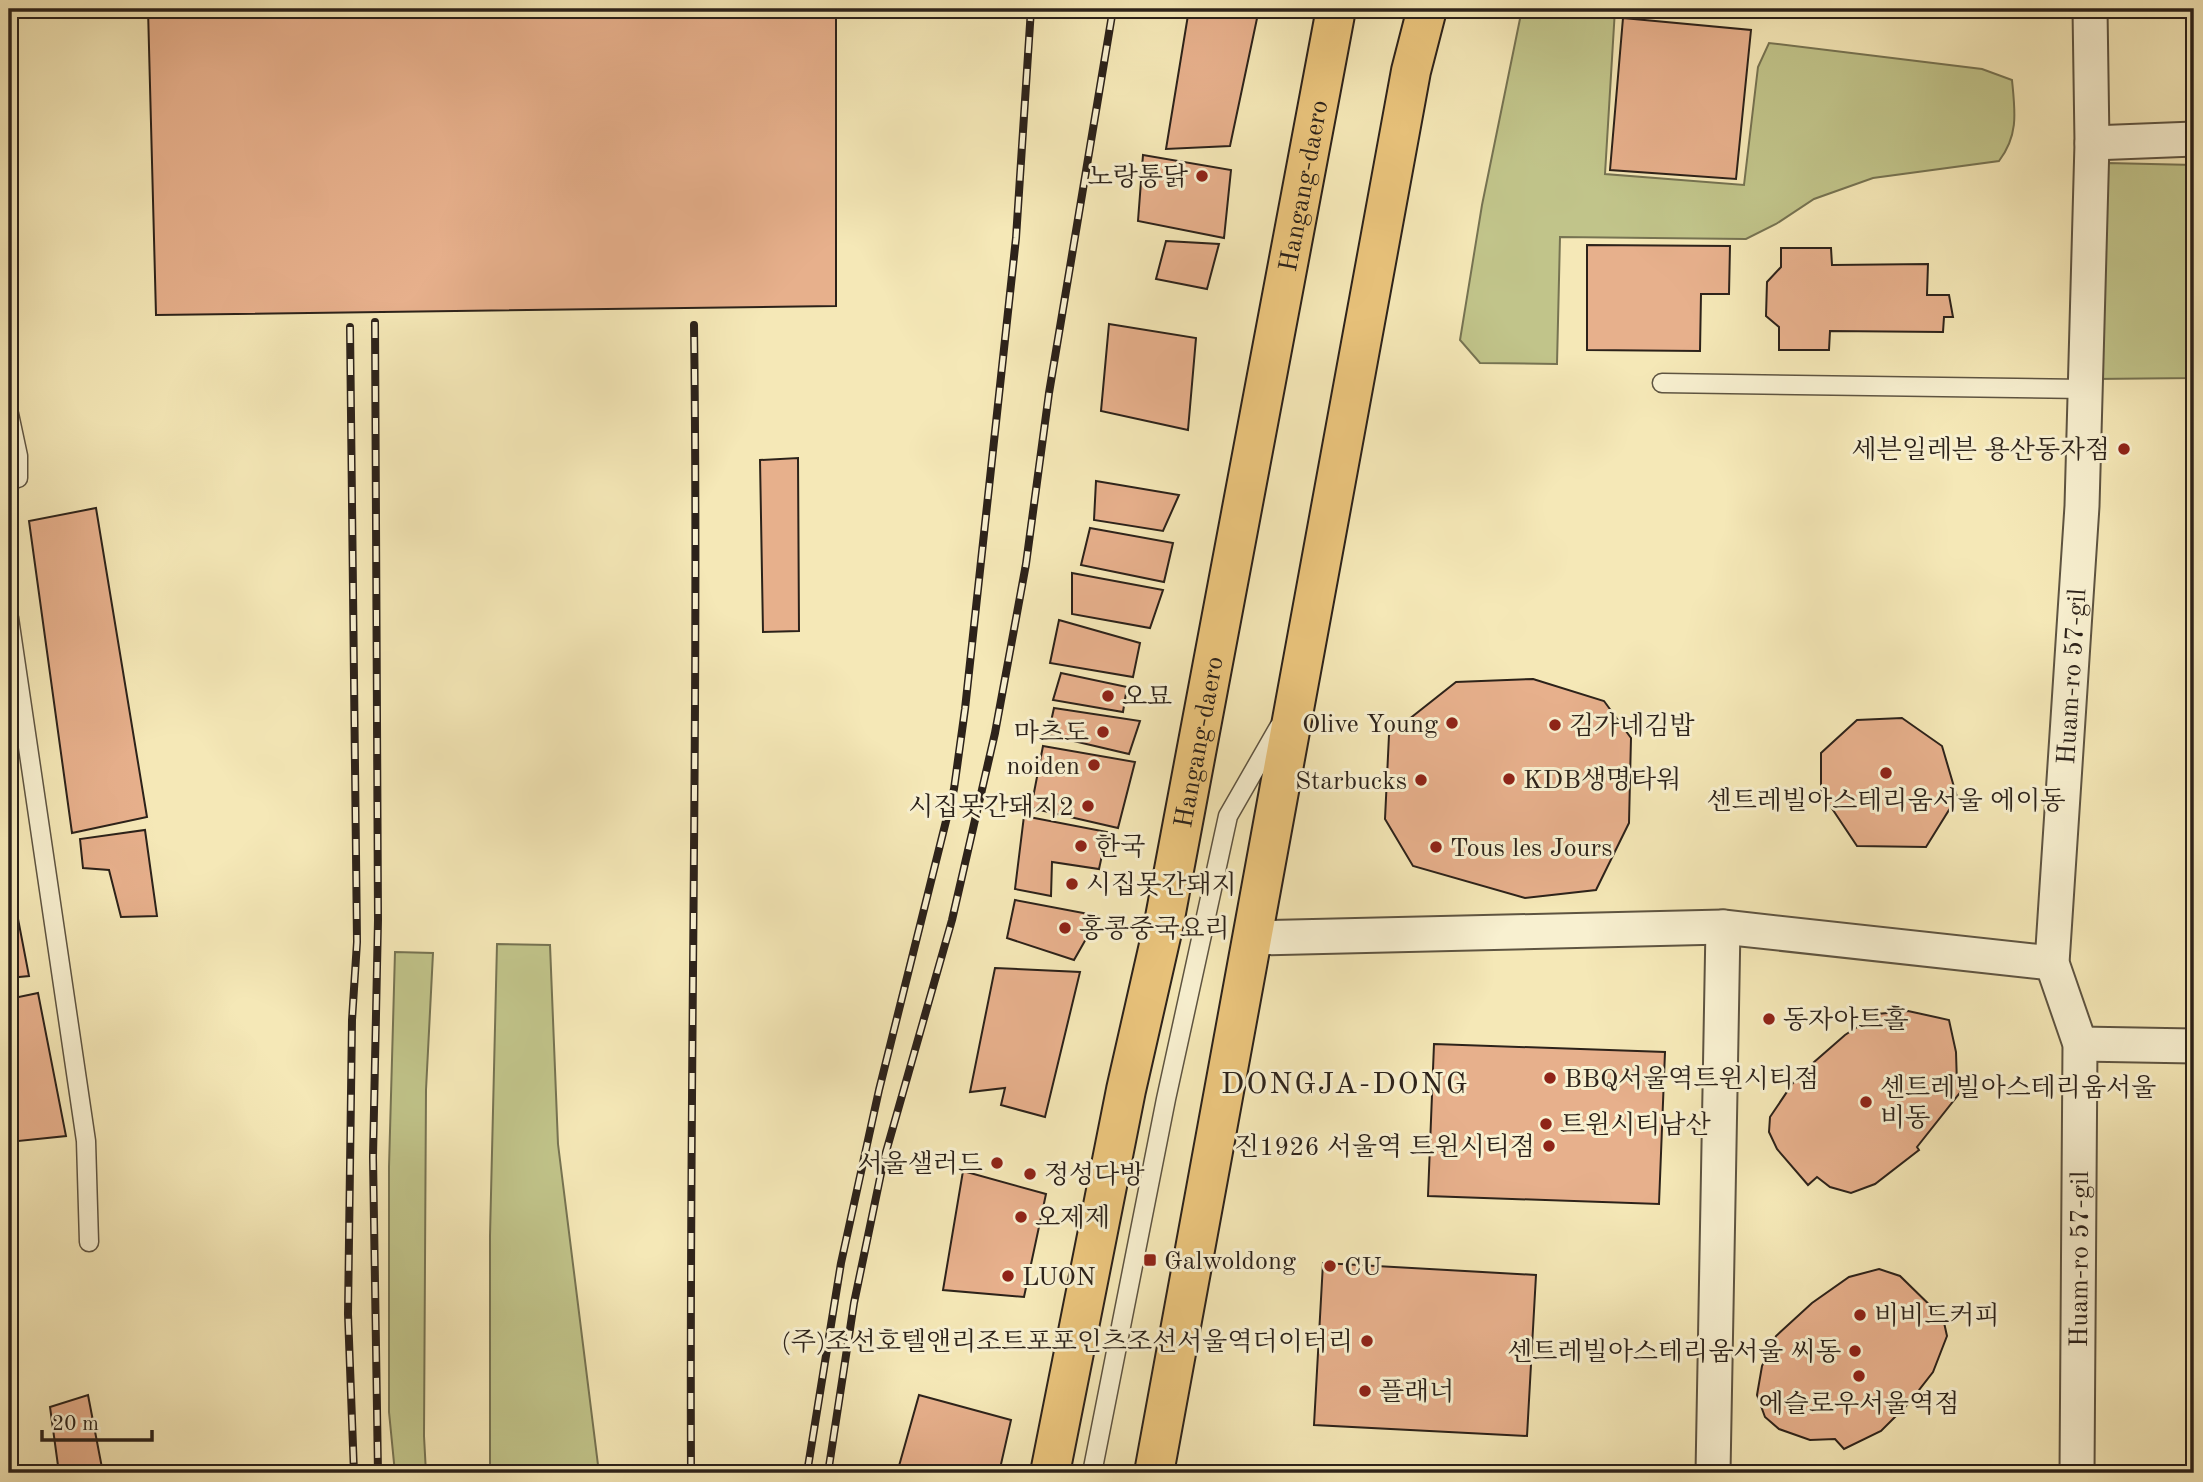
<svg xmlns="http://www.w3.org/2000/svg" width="2203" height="1482" viewBox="0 0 2203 1482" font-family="'Old Standard TT','Noto Serif KR',serif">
<rect width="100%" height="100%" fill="#f5e8b7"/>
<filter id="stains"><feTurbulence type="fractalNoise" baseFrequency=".00286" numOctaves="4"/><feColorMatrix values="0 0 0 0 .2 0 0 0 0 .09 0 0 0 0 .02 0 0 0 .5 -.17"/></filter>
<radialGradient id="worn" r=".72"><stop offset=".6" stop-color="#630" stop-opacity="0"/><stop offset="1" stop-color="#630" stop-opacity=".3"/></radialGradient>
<g fill="#c1c48a" stroke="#767352" stroke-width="2">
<path d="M1522,9H1615L1605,174L1744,185L1758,67L1769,43L1982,69L2012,80C2015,111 2019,135 1999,161L1873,178L1814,199L1776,224L1746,239L1560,237L1557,364L1480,363L1460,340L1482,205Z"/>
<path d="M2107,163L2194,165V378L2094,379Z"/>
<path d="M497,944L550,945L558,1144L599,1473H490V1236Z"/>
<path d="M395,952L433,953L426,1090L424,1436L426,1473H395L389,1412V1167Z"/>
</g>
<g fill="#e7b08c" stroke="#2c221a" stroke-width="2">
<path d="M148,9H836V306L156,315Z"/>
<path d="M1189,9H1259L1230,146L1166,149Z"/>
<path d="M1623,18L1751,30L1736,179L1610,170Z"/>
<path d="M1143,155L1231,170L1224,238L1138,221Z"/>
<path d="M1166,241L1219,244L1207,289L1156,279Z"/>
<path d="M1587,245L1730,246L1729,294H1701L1700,351L1587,350Z"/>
<path d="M1781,248H1831L1832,265L1928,264L1927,295H1949L1953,317H1944L1943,332L1830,331L1829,350H1779V327L1766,316L1767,282L1781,267Z"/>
<path d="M1109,324L1196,338L1188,430L1101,411Z"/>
<path d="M798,458L799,631L763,632L760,460Z"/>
<path d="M1096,481L1179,495L1163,531L1094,520Z"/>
<path d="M96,508L147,817L72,833L29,521Z"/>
<path d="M1090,528L1173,543L1164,582L1081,565Z"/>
<path d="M1072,573L1163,590L1150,628L1072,614Z"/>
<path d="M1059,620L1140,643L1133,677L1050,663Z"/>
<path d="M1061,673L1127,687L1123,712L1053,700Z"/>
<path d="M1533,679L1604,701L1631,738L1629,823L1596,890L1525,898L1413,866L1385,819L1389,735L1456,682Z"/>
<path d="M1054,708L1140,721L1129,754L1048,735Z"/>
<path d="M1902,718L1942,746L1957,797L1926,847L1857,846L1821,792V753L1857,720Z"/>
<path d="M1043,746L1135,762L1118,828L1031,808Z"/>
<path d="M1024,816L1107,832L1099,869L1052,862L1051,896L1015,889Z"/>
<path d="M145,830L157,916L121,917L109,870L83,868L80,839Z"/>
<path d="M9,872L29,976L9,978Z"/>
<path d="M1015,900L1099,916L1074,960L1007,938Z"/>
<path d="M995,968L1080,972L1045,1117L1001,1105L1005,1088L970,1092Z"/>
<path d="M38,993L66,1136L9,1142V999Z"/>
<path d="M1908,1011L1949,1020L1956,1052L1957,1085L1962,1090L1917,1147L1919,1150L1875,1184L1851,1193L1830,1187L1817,1177L1808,1185L1777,1149L1769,1132L1770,1117L1797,1077L1845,1035L1877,1014Z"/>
<path d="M1434,1044L1665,1052L1659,1204L1428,1196Z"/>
<path d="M963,1171L1046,1194L1024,1297L943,1290Z"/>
<path d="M1323,1263L1536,1275L1527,1436L1314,1425Z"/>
<path d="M1879,1269L1900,1276L1943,1318L1947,1336L1933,1372L1908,1404L1881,1431L1844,1449L1835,1439L1810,1440L1779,1429L1765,1417L1757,1395L1762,1366L1776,1336L1812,1303L1849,1277Z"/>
<path d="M88,1395L103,1473H59L50,1407Z"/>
<path d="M919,1395L1011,1420L999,1473H897Z"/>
</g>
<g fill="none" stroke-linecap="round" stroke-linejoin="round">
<defs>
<g id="lane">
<path d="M1662,383L2085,389"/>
<path d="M9,414L18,456V478L9,479"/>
<path d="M9,618L86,1141L89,1242"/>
<path d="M1092,1473L1166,1099L1228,816L1279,727"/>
</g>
<g id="street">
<path d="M2092,143L2194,139"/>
<path d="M1254,938L1723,927L2052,963"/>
<path d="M2080,1044L2194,1046"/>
<path d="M1713,1473L1723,927"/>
<path id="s1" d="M2077,1473L2080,1044L2052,963L2082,506L2092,143L2090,9"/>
</g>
<g id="primary">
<path id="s2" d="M1050,1473L1126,1090L1164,923L1336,9"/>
<path d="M1154,1473L1411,71L1427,9"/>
</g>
</defs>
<use href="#lane" stroke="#5e5441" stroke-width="21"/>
<use href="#street" stroke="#5e5441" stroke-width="37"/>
<use href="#primary" stroke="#2c221a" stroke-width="42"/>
<use href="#lane" stroke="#f8f0d0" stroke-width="18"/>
<use href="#street" stroke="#f8f0d0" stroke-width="33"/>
<use href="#primary" stroke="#eac47c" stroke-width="38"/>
<defs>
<g id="rail">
<path d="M375,322L378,920L373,1157L378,1473"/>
<path d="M350,327L357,942L352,1020L348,1314L354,1473"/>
<path d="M691,1473C689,1090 699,708 694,325"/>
<path d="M807,1473L841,1263L879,1090L954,789L965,709L1016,238L1031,9"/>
<path d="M828,1473L854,1303L884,1159L952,920L995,733L1026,564L1049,393L1113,9"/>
</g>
</defs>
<use href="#rail" stroke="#2c221a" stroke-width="8"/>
<use href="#rail" stroke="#f8f0d0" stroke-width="5" stroke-dasharray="16" stroke-linecap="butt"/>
</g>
<g fill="#8f2418" stroke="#f8f0d0" stroke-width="2.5">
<circle cx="1202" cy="176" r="7"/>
<circle cx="2124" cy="449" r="7"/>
<circle cx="1108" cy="696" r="7"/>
<circle cx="1452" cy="723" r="7"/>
<circle cx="1555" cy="725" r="7"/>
<circle cx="1103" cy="732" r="7"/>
<circle cx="1094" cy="765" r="7"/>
<circle cx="1886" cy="773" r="7"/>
<circle cx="1509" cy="779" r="7"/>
<circle cx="1421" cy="780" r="7"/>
<circle cx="1088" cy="806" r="7"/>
<circle cx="1081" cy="846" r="7"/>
<circle cx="1436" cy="847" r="7"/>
<circle cx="1072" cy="884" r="7"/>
<circle cx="1065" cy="928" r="7"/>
<circle cx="1769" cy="1019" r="7"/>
<circle cx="1550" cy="1078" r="7"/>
<circle cx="1866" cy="1102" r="7"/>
<circle cx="1546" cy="1124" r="7"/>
<circle cx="1549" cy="1146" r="7"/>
<circle cx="997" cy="1163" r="7"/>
<circle cx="1030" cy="1174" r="7"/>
<circle cx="1021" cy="1217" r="7"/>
<rect x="1143" y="1253" width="14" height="14" rx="3.5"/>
<circle cx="1330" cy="1266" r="7"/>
<circle cx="1008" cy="1276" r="7"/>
<circle cx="1860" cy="1315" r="7"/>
<circle cx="1367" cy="1341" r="7"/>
<circle cx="1855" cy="1351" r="7"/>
<circle cx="1859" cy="1376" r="7"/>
<circle cx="1365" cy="1391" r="7"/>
</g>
<g text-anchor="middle" stroke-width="6" stroke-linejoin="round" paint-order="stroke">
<g font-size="26" fill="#2c221a" stroke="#f8f0d0" text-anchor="start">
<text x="1188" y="185" text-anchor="end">노랑통닭</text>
<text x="2110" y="458" text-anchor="end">세븐일레븐 용산동자점</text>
<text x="1122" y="705">오묘</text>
<text x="1438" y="732" text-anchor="end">Olive Young</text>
<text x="1569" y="734">김가네김밥</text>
<text x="1089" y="741" text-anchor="end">마츠도</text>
<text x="1080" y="774" text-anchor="end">noiden</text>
<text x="1523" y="788">KDB생명타워</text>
<text x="1407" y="789" text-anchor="end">Starbucks</text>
<text x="1886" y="809" text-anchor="middle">센트레빌아스테리움서울 에이동</text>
<text x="1074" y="815" text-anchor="end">시집못간돼지2</text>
<text x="1095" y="855">한국</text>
<text x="1450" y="856">Tous les Jours</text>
<text x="1086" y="893">시집못간돼지</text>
<text x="1079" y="937">홍콩중국요리</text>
<text x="1783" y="1028">동자아트홀</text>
<text x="1564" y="1087">BBQ서울역트윈시티점</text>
<text x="1880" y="1096">센트레빌아스테리움서울<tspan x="1880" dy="30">비동</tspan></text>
<text x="1560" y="1133">트윈시티남산</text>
<text x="1535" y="1155" text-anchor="end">진1926 서울역 트윈시티점</text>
<text x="983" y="1172" text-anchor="end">서울샐러드</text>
<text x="1044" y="1183">정성다방</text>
<text x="1035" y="1226">오제제</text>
<text x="1164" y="1269">Galwoldong</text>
<text x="1344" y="1275">CU</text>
<text x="1022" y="1285">LUON</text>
<text x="1874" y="1324">비비드커피</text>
<text x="1353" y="1350" text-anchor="end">(주)조선호텔앤리조트포포인츠조선서울역더이터리</text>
<text x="1841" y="1360" text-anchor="end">센트레빌아스테리움서울 씨동</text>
<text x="1379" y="1400">플래너</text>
<text x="1859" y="1412" text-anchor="middle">에슬로우서울역점</text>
</g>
<g font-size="26" fill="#2c221a" stroke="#f8f0d0">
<text dy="9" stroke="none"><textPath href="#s2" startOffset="1312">Hangang-daero</textPath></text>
<text dy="9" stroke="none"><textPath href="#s1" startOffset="802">Huam-ro 57-gil</textPath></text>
<text dy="9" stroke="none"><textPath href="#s2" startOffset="746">Hangang-daero</textPath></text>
<text dy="9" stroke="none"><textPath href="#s1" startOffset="214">Huam-ro 57-gil</textPath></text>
</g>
<g font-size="30" letter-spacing="2" fill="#2c221a" stroke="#f8f0d0">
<text x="1345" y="1093">DONGJA-DONG</text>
</g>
</g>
<rect width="2203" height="1482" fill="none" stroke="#f5e8b7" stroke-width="35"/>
<rect x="10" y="10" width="2182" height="1461" fill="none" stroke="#2c221a" stroke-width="3.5"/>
<rect x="18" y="18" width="2168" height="1447" fill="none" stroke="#2c221a" stroke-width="2"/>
<path d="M42 1430v10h110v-10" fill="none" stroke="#2c221a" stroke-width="3.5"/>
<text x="52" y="1430" font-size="21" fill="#2c221a" stroke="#f8f0d0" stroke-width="5" paint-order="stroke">20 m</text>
<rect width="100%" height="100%" filter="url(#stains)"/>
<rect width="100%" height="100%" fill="url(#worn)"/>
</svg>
